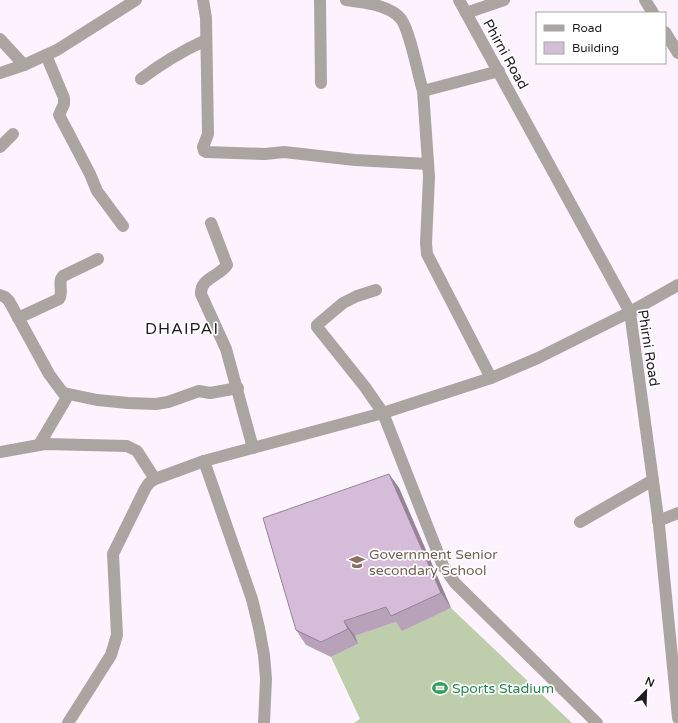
<svg xmlns="http://www.w3.org/2000/svg" width="678" height="723" viewBox="0 0 678 723" font-family="'Varela Round',sans-serif">
<rect width="100%" height="100%" fill="#fdf3ff"/>
<path fill="#becdac" d="M451,608L572,723H354L360,719L331,657L358,644L355,636L396,622L402,630Z"/>
<g fill="none" stroke-linecap="round" stroke-linejoin="round">
<g stroke="#aba5a2" stroke-width="12">
<path d="M203,0L206,18L208,134L203,147L204,151L206,152L265,154L284,152L355,160L428,164"/>
<path d="M320,0L321,83"/>
<path d="M346,0C362,2 390,5 401,19C410,31 418,75 423,91"/>
<path d="M459,0L630,312L659,525L678,718"/>
<path d="M645,0L653,13"/>
<path d="M466,13L504,0"/>
<path d="M665,32L678,53"/>
<path d="M0,39L24,65"/>
<path d="M46,55L64,98V104L59,115L90,174L97,191L123,226"/>
<path d="M0,73L24,65L57,50L136,0"/>
<path d="M141,79C162,63 182,51 206,40"/>
<path d="M0,147L13,134"/>
<path d="M211,223L227,265C220,276 200,278 201,294L226,349L253,448"/>
<path d="M376,290L357,296L343,303L317,325V327L365,387L383,413L443,566L455,583L597,723"/>
<path d="M0,295L5,297L9,301L49,374L66,397V399L39,445"/>
<path d="M18,318L59,299C64,292 57,282 63,276L98,259"/>
<path d="M491,378L427,254L426,243L429,177L423,91L499,71"/>
<path d="M64,393L97,400L128,403L156,404L168,402L199,391L210,393L238,388"/>
<path d="M0,452L45,444L127,446L137,451L155,479"/>
<path d="M204,461L252,599L259,628L264,655L266,679L264,723"/>
<path d="M658,521L678,513"/>
<path d="M580,522L653,480"/>
<path d="M68,723L111,655L117,635L113,554L145,489L149,483L155,479L204,461L383,413L491,378L538,358L630,312L678,285"/>
</g>
</g>
<path fill="#b7a2ba" d="M389,474L399,488L451,608L402,631L396,622L355,636L358,644L331,657L306,645L296,630Z"/>
<g fill="#958497">
<path d="M389,474L399,488L451,608L441,593Z"/>
<path d="M344,621L355,636L358,644L348,629Z"/>
</g>
<path fill="#d5bcd8" stroke="#958497" d="M389,474L441,593L391,616L386,607L344,621L348,629L321,642L296,630L263,518Z"/>
<defs>
<symbol id="school-bare" viewBox="-9 -9 18 18"><path d="M0-5L7-2L0 1L-7-2ZM-4 1L0 2.5L4 1V4Q0 6-4 4Z" fill="#8d6e63" stroke="#fff" stroke-width="2.5" paint-order="stroke"/></symbol>
<symbol id="stadium-bare" viewBox="-9 -9 18 18"><path d="M0-5a6.5 5 0 1 0 0 10a6.5 5 0 1 0 0-10ZM-3.5-1.8h7v3.6h-7Z" fill="#2e9e5b" stroke="#fff" stroke-width="2.5" paint-order="stroke"/></symbol>
</defs>
<g fill-rule="evenodd">
<use href="#school-bare" x="346" y="551" width="22" height="22"/>
<use href="#stadium-bare" x="429" y="677" width="22" height="22"/>
</g>
<g text-anchor="middle" stroke-width="3.5" stroke-linejoin="round" paint-order="stroke">
<g font-size="14" fill="#1f1c20" stroke="#fff">
<text transform="translate(506 54) rotate(61)" y="5">Phirni Road</text>
<text transform="translate(649 348) rotate(81)" y="5">Phirni Road</text>
</g>
<g font-size="14" fill="#785e54" stroke="#fff" text-anchor="start">
<text x="369" y="559">Government Senior<tspan x="369" dy="16">secondary School</tspan></text>
</g>
<g font-size="14" fill="#27864d" stroke="#fff" text-anchor="start">
<text x="452" y="693">Sports Stadium</text>
</g>
<g font-size="16" letter-spacing="1" fill="#1f1c20" stroke="#fff">
<text x="182" y="334">DHAIPAI</text>
</g>
</g>
<rect x="536" y="12" width="130" height="52" fill="#ffffff" stroke="#a5a4a6"/>
<rect x="544" y="25" width="20" height="6" fill="#aba5a2" stroke="#a5a4a6"/>
<text x="572" y="32" font-size="12" fill="#1f1c20">Road</text>
<rect x="544" y="42" width="20" height="12" fill="#d5bcd8" stroke="#a5a4a6"/>
<text x="572" y="52" font-size="12" fill="#1f1c20">Building</text>
<g transform="translate(646 691) rotate(23)" stroke="#ffffff" stroke-width="3" paint-order="stroke">
<path d="M0-3L7 15L0 10L-7 15Z" fill="#1f1c20"/>
<text y="-6" font-size="11" font-weight="bold" text-anchor="middle" fill="#1f1c20">N</text>
</g>
</svg>
